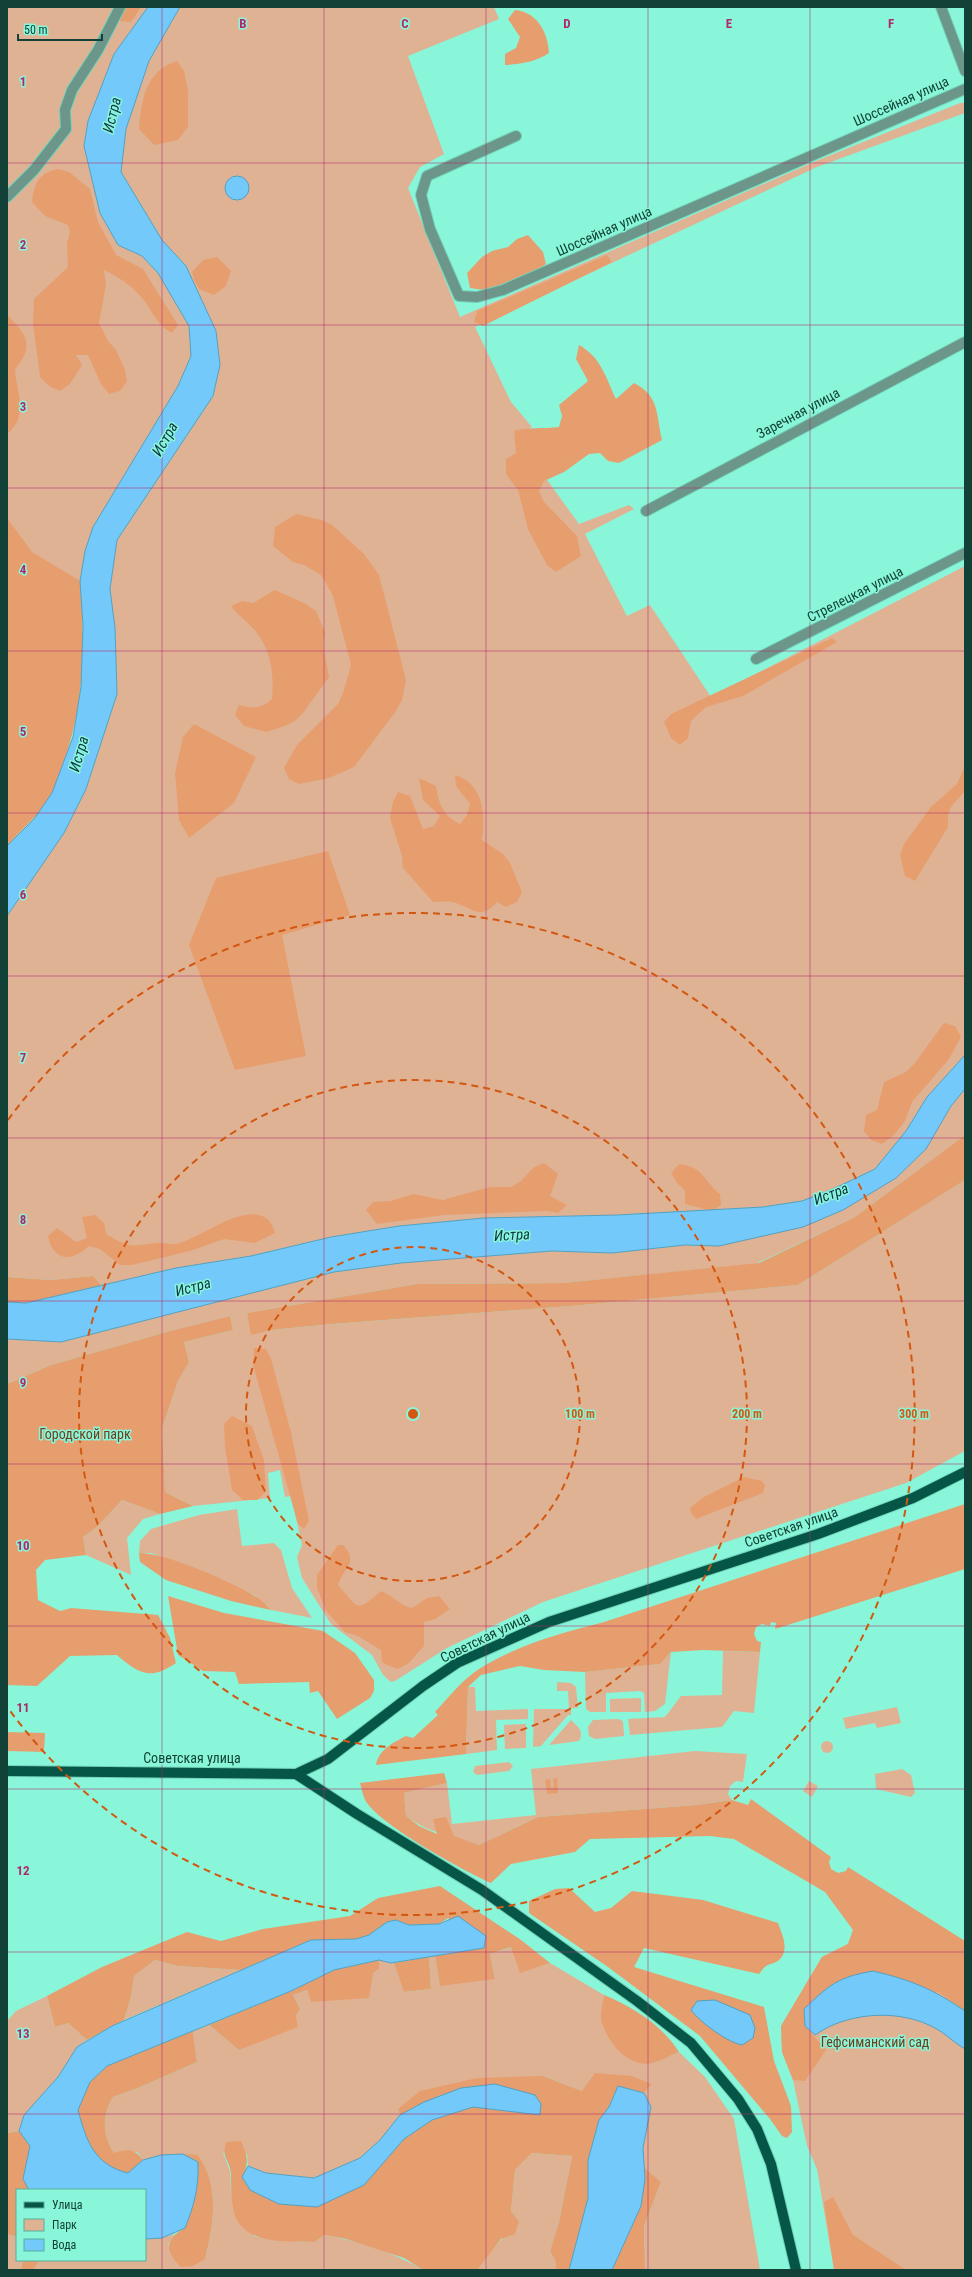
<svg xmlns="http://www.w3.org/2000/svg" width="972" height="2277" viewBox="0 0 972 2277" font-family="'Roboto Condensed',sans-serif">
<rect width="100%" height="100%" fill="#89f6d9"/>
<g fill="#e0b294">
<path d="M7,7H148L114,54L88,121L84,146L100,213L118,245L142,256L158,273L189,326L191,356L178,386L80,581L7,846Z"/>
<path d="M180,7H494L499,19L408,56L444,154L420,167L408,188L460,317L816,161L960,103H965V113L817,167L475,327L511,402L532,427L516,437L579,524L629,505L634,509L585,534L627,616L650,605L711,697L965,566V1055L927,1097L906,1131L875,1169L835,1188L802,1201L763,1207L617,1215L484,1218L399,1226L331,1237L251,1256L176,1268L102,1286L93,1276L51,1280L7,1277V916L64,833L86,789L117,694L115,628L110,589L117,540L213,396L186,266L162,240L121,172L126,129L149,61Z"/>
<path d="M965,1089V1135L855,1217L755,1264L563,1283L417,1284L247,1313L252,1334L271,1330L333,1324L571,1306L798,1285L965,1180V1451L906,1483L543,1602L447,1648L395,1681L391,1682L383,1675L372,1655L331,1624L302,1578L297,1557L302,1545L291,1496L285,1497L280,1470L268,1473L270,1498L193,1506L165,1492L162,1428L178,1381L189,1362L184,1342L233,1330L230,1316L170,1331L51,1365L7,1384V1339L61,1342L334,1272L401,1263L552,1251L612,1253L685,1245L719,1246L843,1210L951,1106Z"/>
<path d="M122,1500L160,1514L143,1519L127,1538L131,1575L86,1555L83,1537L97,1527Z"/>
<path d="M237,1509L242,1546L274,1543L281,1550L292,1588L312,1618L271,1610L256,1596L212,1576L151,1553H139L140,1541L151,1529L199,1515Z"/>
<path d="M723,1651L760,1652L754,1713L734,1711L722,1727L630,1735L628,1719L665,1717L681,1696L722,1695Z"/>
<path d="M671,1652L665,1704L655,1711L645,1712L644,1693L640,1691L606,1693V1712H590L586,1709L585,1672L660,1664Z"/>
<path d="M557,1682L571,1683L576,1687L578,1708H571V1715H568L541,1746L533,1747L534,1709H569L568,1691H557Z"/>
<path d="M468,1687H475L476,1711L528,1709V1719L496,1720L497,1750L466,1754Z"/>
<path d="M641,1698V1712H610V1699Z"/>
<path d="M897,1707L901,1723L877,1728L875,1723L846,1729L843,1718Z"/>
<path d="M618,1719L623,1721L624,1736L595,1739L589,1736L588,1727L593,1720Z"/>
<path d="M571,1720C577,1726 585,1731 579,1741L549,1745Z"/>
<path d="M526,1724V1748L505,1749L504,1725Z"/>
<circle cx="827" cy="1747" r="6"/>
<path d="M695,1751L747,1754L743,1782L736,1781L730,1786L728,1794L732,1800L697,1805L538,1817L479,1845C452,1835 429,1834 406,1816L404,1793L447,1783L452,1824L536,1815L531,1769Z"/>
<path d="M509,1762L513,1766L509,1771L477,1775L473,1772L475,1766Z"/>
<path d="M902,1769L911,1775L915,1793L911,1797L876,1789L875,1774Z"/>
<path d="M809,1781L818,1786L812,1797L803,1791Z"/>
<path d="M853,1930L965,1941V2270H834L817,2169L807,2146L793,2080L782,2052L781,2026L822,1957L848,1944Z"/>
<path d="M512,1947L520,1972L550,1963L604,1995L601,2021L654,2063L679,2052L705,2077L734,2119L760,2270H645L644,2226L661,2182L644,2167L643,2148L651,2107L644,2093L652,2084L582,2091L543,2076L398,2109L400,2115L380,2140L360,2158L314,2178L266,2173L248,2166L247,2154L223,2153L230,2171L231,2193L254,2236L273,2240L315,2242L324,2235C358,2241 393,2252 423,2270H33L40,2260H145V2239L162,2238L174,2234L168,2245L205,2259C214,2225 220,2185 198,2155H161L143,2160L137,2152L114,2153C102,2134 102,2117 113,2097L138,2088L197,2062L193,2031L209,2025L239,2050L296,2016L300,2009L293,1995L307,1990L311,2002L373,1973L379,1969V1960L394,1963L405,1992L431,1989L429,1957L435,1956L440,1985L495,1978L490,1954Z"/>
<path d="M155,1960L178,1966L241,1970L124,2020L131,1997L134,1976Z"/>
<path d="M47,1996L55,2027L68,2023L87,2040L77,2047L58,2077L24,2115L19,2131L7,2133V2021L16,2011Z"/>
<path d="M532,2153L572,2156L559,2222L550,2251L556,2262V2270H477L488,2254L519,2221L511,2211L515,2170Z"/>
<path d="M7,2234L17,2237V2260H23L21,2270H7Z"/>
</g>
<g fill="#e69e6e">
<path d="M123,7H141L131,22L120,21Z"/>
<path d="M515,10C537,12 548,32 549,53C535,62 521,64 505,65V54L516,48L520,37L508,19Z"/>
<path d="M177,61L184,71L188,91V127L178,140L154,145L139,129C141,100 146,70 177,61Z"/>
<path d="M58,169L69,172L90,189L98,222L116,255L143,269L178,325L172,333C158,325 154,315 146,303C135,288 121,278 104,270L106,285L99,323L108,341L116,350L125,370L127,381L120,391L109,394L101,384L88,355H76L82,365L70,384L60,391L49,386L40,377L33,324L34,299L68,267L67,243L70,232L68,225L45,216L32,202C34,184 38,173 58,169Z"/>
<path d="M528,235L543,252L546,264L521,282L484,290L470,288L467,273L482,257L492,251L508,247L517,239Z"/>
<path d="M607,255L612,262L483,326L474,322L477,311Z"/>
<path d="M217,257L231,271L226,286L214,295L199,289L194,280L192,272L203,260Z"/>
<path d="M7,315C27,334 35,347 15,369C16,392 30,416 7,434Z"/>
<path d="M579,345C601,357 606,378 616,399L634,383C660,396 656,415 662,440L619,463L608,461L600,453L589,454L564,472L544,481L539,491L544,502L577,536L581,556L556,572L547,565L528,529L518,490L506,474V459L516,453L514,431C528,427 544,429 559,427L562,416L559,405L588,381L576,359Z"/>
<path d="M296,514L322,520L332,525L364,554L379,575L406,680L402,700L396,711L354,767L329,778L299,784L289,779L284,768L297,745L338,704L343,693L351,665L333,596L327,585L321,575L304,565L293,562L273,546L275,527Z"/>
<path d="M7,518L32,552L80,581C85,646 85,705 62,767C59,776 56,785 52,793C41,815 22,828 7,846Z"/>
<path d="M275,590L306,604L316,611L325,632L323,645L329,677L303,713L295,721L285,726L266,732L244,726L235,715L239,705C253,709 261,709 272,699C274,676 272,653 257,633C250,623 238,616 231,606L242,601L253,603Z"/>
<path d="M832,638L837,642L743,696L706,707L691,721L688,738L680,745L671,738L664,722L671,714Z"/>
<path d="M194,724L256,757L234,803L189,838L179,820L175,773L183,737Z"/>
<path d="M965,766V791L951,807L948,815V827L915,881L905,876L900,855L904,844L931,807L957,784Z"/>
<path d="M455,775C483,783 486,815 482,840L503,854L510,863L522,892L517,902L506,907L497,902C479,922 473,907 452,902C446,901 439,902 433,902L403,868L402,856L390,818L393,802L398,792L410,796L423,829L434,826L440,816L423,800L419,778L436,786C439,804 443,816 460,824L467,815L470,804L456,786Z"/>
<path d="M328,851L350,915L282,935L306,1056L235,1070L189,945L216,878Z"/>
<path d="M944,1023L955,1026L961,1037L949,1059L912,1102L905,1121L894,1135L882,1144L871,1140L864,1131L866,1115L877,1110L884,1082L906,1072L914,1064Z"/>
<path d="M965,1135V1180L798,1285L571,1306L332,1324L271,1330L251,1335L247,1313L417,1284L563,1283L759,1263L855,1217Z"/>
<path d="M544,1163L558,1174L550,1196L567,1205L558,1213L547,1211L444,1215L377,1224L366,1210L373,1202L391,1201L413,1194L443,1200L490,1187H511L521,1181L533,1168Z"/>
<path d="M679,1164C704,1167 703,1180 720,1194L721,1205L712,1211L685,1204V1191L677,1183L671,1173Z"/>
<path d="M251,1214C265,1215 271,1219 275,1233L255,1243L224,1239L190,1251L132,1265H120L100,1249L89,1246C72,1262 53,1262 48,1236L57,1228L76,1242L87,1238L82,1217L95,1215L104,1223L106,1234C131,1249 129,1246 156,1243C163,1242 173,1246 180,1243C205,1234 225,1217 251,1214Z"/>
<path d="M93,1276L102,1286L26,1303L7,1302V1277L51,1280Z"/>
<path d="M230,1316L233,1330L184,1342L189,1362L178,1381L162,1428L165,1492L193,1506L160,1514L122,1500L97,1527L83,1537L86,1555L45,1560L36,1570L38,1600L60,1611L71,1608L158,1615L170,1638L176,1663C151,1680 140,1675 117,1655L70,1656L37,1686L7,1685V1384L51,1365L170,1331Z"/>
<path d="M254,1348L266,1349L271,1359L291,1432L309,1521L304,1529L298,1524L253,1365Z"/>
<path d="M232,1416L252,1426L264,1460L266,1492L257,1500H243L232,1490L225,1447L224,1424Z"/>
<path d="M744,1477L762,1481L765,1485L763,1493L696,1519L691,1513L690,1508L702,1498Z"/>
<path d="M965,1504V1569L775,1629L776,1623L771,1622L770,1626L762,1624L756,1627L754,1634L757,1641L761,1642L760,1652L703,1650L671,1652L660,1664L585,1672L544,1670L520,1666L481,1675L468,1687L466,1754L376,1765C379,1749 393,1743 406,1736L413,1738L438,1715L435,1712C449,1697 462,1680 479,1669C517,1645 561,1633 604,1622Z"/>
<path d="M338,1545H343C360,1562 342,1570 338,1585C359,1608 355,1614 381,1591C393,1596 401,1606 412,1608L427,1598L439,1596L450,1609L435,1619L424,1622V1646L408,1664L398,1669L387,1665L382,1662L381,1650L358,1636L345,1632L326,1611L317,1588V1575Z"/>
<path d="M139,1553C167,1553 229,1581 255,1596C261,1599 266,1605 271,1610L231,1601L166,1580L140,1562Z"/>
<path d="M168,1596L224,1613L323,1631L355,1653L374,1680V1691L370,1698L337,1719L318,1691L310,1693L309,1682L239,1684L235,1672L203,1671L178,1655Z"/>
<path d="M7,1732L45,1733L44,1752L7,1751Z"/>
<path d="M444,1773L447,1783L404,1793L406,1816L419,1826L437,1834L433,1819L446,1817L454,1836L479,1845L538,1817L697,1805L732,1800L748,1805L751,1799L831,1857L829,1862L831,1869L838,1873L846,1871L848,1867L965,1941V2011L938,1992L805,2026L826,2050L805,2081L793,2080L782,2052L781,2026L822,1957L848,1944L853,1930L825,1892L734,1839L710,1836L590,1839L575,1852L511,1864L491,1883C462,1870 384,1827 367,1803C363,1798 362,1789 360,1783Z"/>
<path d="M557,1778L558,1793L547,1794L545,1780L550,1779L551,1788L554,1787L553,1779Z"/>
<path d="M440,1886L521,1940L550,1963L520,1973L511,1947L490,1954L495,1979L440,1986L435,1956L483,1948L448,1918L439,1924L409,1925L396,1920L387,1922L369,1935L356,1939L311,1940L241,1970L178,1966L155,1960L134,1976L131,1997L124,2020L87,2040L68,2023L55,2027L47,1996L102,1967L187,1932L221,1941L263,1929L350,1916L378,1898Z"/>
<path d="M569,1888L595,1912L611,1908L632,1891L703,1900L778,1923C782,1934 790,1950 779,1960C770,1967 769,1960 759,1974L644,1948L634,1967L764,2007L774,2061L791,2106L792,2132L787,2138L782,2136L770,2119L700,2036L608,1967L529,1913V1901L555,1889Z"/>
<path d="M429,1957L431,1989L404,1992L394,1963Z"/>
<path d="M379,1960V1969L373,1973L369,1998L311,2002L307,1990L293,1995L300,2009L296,2016L298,2027L239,2050L209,2025L291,1991L334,1970Z"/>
<path d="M604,1995C633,2007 662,2025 679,2052C671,2055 661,2061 653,2063C628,2068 609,2044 602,2023C599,2016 603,2003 604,1995Z"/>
<path d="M193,2031L197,2062L138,2088L113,2097C102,2116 102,2134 114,2153C127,2149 134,2148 143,2160L128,2173C94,2165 86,2140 78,2110L90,2082L107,2066Z"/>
<path d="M595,2073L632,2076L652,2084L644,2093L618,2086L609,2107L599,2120L588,2160V2198L569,2270H556V2262L550,2251L559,2222L572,2156L532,2153L515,2170L511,2211L519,2221L515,2234L501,2239L477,2270H423L404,2258L346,2239L324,2235L315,2242C290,2241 254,2245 238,2222C231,2212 231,2186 231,2174C230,2159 221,2160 226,2142L241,2141C247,2155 250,2163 242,2177L364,2185L404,2139L432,2120L473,2107L540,2115L495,2084C456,2089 434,2096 400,2115L398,2109L420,2091L477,2078L543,2076L582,2091Z"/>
<path d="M19,2131L30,2146L23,2179L29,2190H17V2237L7,2234V2133Z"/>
<path d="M183,2154L198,2155C220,2185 214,2225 205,2259L193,2266L181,2267C165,2251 164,2239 185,2228C194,2206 199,2187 198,2162Z"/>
<path d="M644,2167L661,2182L644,2226L645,2270H612L641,2206Z"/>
<path d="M833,2197L853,2235L906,2270H834L824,2202Z"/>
<path d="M23,2260H40L33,2270H21Z"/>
</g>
<g fill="#73c9f9" stroke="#56a0bf">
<path d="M148,7H180L149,61L126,129L121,172L162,240L186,266L216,331L220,365L213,396L117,540L110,589L115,628L117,694L86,789L64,833L7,916V846L34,819L52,793L73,737L81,687L83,625L80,581L85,551L93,527L178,386L191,356L189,326L158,273L142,256L118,245L100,213L84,146L88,121L114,54Z"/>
<circle cx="237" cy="188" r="12"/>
<path d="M965,1055V1089L951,1106L926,1149L896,1178L843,1210L803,1227L719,1246L685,1245L612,1253L552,1251L401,1263L334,1272L61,1342L7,1339V1302L26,1303L176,1268L251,1256L331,1237L399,1226L484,1218L617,1215L763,1207L802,1201L835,1188L875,1169L906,1131L927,1097Z"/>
<path d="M458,1916L486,1936L484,1948L391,1963L379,1960L334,1970L291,1991L107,2066L90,2082L78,2110C86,2140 94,2165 128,2173L143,2160L161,2155L183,2154L198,2162C199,2187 194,2206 185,2228L162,2238L145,2239V2190H29L23,2179L30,2146L19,2131L24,2115L58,2077L77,2047L112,2026L311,1940L356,1939L369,1935L387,1922L396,1920L409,1925L439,1924Z"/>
<path d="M873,1971C911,1980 933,1989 965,2011V2049C953,2042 943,2031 929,2025C894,2009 846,2013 815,2035L805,2026L804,2009C829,1985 838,1977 873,1971Z"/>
<path d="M715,2000L750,2015L755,2028L753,2038L742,2045C727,2042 701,2023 691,2010L697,2001Z"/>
<path d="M495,2084L535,2095L541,2104L540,2115L473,2107L432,2120L404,2139L364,2185L317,2207L279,2204L250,2190L242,2177L248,2166L266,2173L314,2178L360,2158L380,2140L400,2115L424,2102L461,2088Z"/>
<path d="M618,2086L644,2093L651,2107L643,2148L645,2179L641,2206L612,2270H569L588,2198V2160L599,2120L609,2107Z"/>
</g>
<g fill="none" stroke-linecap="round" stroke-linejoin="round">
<defs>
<g id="minor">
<path d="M941,7L965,71"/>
<path d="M516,136L427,176L421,195L430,229L459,296L477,297L503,290L965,89"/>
<path d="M7,197L34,170L66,129L65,110L72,90L98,50L120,7"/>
<path d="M646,511L965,342"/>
<path d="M756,659L965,553"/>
</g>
<g id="major">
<path d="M7,1771L296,1774L328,1759L423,1686L457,1663L549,1622L818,1534L913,1498L965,1472"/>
<path d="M296,1774L357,1814L482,1890L637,2001L691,2043L738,2099L757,2129L771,2164L796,2270"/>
</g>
</defs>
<use href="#minor" stroke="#71d2b9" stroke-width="12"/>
<use href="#major" stroke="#71d2b9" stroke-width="12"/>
<use href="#minor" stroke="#6c9689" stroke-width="10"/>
<use href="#major" stroke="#055646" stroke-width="10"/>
</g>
<path fill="none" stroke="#af296e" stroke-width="1" stroke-opacity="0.55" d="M162,7V2270M324,7V2270M486,7V2270M648,7V2270M810,7V2270M7,163H965M7,325H965M7,488H965M7,651H965M7,813H965M7,976H965M7,1138H965M7,1301H965M7,1464H965M7,1626H965M7,1789H965M7,1952H965M7,2114H965"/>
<g fill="none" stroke="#d35710" stroke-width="2" stroke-dasharray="7 5">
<circle cx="413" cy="1414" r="167"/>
<circle cx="413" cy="1414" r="334"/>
<path d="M8 1120A501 501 0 1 1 8 1708"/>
</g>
<g text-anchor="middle" stroke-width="3" stroke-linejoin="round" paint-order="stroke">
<g font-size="14" fill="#124237" stroke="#89f6d9">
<text transform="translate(901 101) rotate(-24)" y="5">Шоссейная улица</text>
<text transform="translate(604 231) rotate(-24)" y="5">Шоссейная улица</text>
<text transform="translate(798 413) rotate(-28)" y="5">Заречная улица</text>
<text transform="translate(855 594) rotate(-27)" y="5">Стрелецкая улица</text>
<text transform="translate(791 1527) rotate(-19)" y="5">Советская улица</text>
<text transform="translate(485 1637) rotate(-26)" y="5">Советская улица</text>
<text x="192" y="1763">Советская улица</text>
</g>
<g font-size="14" fill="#6f3f1c" stroke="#89f6d9">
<text x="85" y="1439">Городской парк</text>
<text x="875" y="2047">Гефсиманский сад</text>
</g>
<g font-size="15" font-style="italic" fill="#0d3447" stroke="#89f6d9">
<text transform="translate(112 115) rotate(-76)" y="5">Истра</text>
<text transform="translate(165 439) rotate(-60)" y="5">Истра</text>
<text transform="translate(79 754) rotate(-74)" y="5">Истра</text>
<text transform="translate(831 1194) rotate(-21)" y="5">Истра</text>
<text transform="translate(512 1235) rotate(-3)" y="5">Истра</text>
<text transform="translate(193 1287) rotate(-15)" y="5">Истра</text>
</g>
</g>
<g font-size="13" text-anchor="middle" font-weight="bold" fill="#af296e" stroke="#89f6d9" stroke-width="3" stroke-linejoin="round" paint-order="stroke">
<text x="243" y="28">B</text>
<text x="405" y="28">C</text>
<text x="567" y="28">D</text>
<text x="729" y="28">E</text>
<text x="891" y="28">F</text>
<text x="23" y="86">1</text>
<text x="23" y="249">2</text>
<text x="23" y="411">3</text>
<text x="23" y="574">4</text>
<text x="23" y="736">5</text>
<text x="23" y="899">6</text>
<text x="23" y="1062">7</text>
<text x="23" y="1224">8</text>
<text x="23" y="1387">9</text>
<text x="23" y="1550">10</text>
<text x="23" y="1712">11</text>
<text x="23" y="1875">12</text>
<text x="23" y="2038">13</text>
</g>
<circle cx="413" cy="1414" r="6" fill="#d35710" stroke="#89f6d9" stroke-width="2"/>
<g font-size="12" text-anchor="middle" font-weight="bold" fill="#d35710" stroke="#89f6d9" stroke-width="3" stroke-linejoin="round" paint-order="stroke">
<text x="580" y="1418">100 m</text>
<text x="747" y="1418">200 m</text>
<text x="914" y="1418">300 m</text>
</g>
<rect width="972" height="2277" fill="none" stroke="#124237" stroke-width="16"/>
<rect x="16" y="2189" width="130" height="72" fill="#89f6d9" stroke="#59ae98"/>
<rect x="24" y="2202" width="20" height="6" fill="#055646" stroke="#59ae98"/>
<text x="52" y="2209" font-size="12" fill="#124237">Улица</text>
<rect x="24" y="2219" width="20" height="12" fill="#e0b294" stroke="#59ae98"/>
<text x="52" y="2229" font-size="12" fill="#124237">Парк</text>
<rect x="24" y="2239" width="20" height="12" fill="#73c9f9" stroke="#59ae98"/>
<text x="52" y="2249" font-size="12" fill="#124237">Вода</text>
<path d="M18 34v6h84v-6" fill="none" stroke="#124237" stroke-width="2"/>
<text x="24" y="34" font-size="12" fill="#124237" stroke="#89f6d9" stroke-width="3" paint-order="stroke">50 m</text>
</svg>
